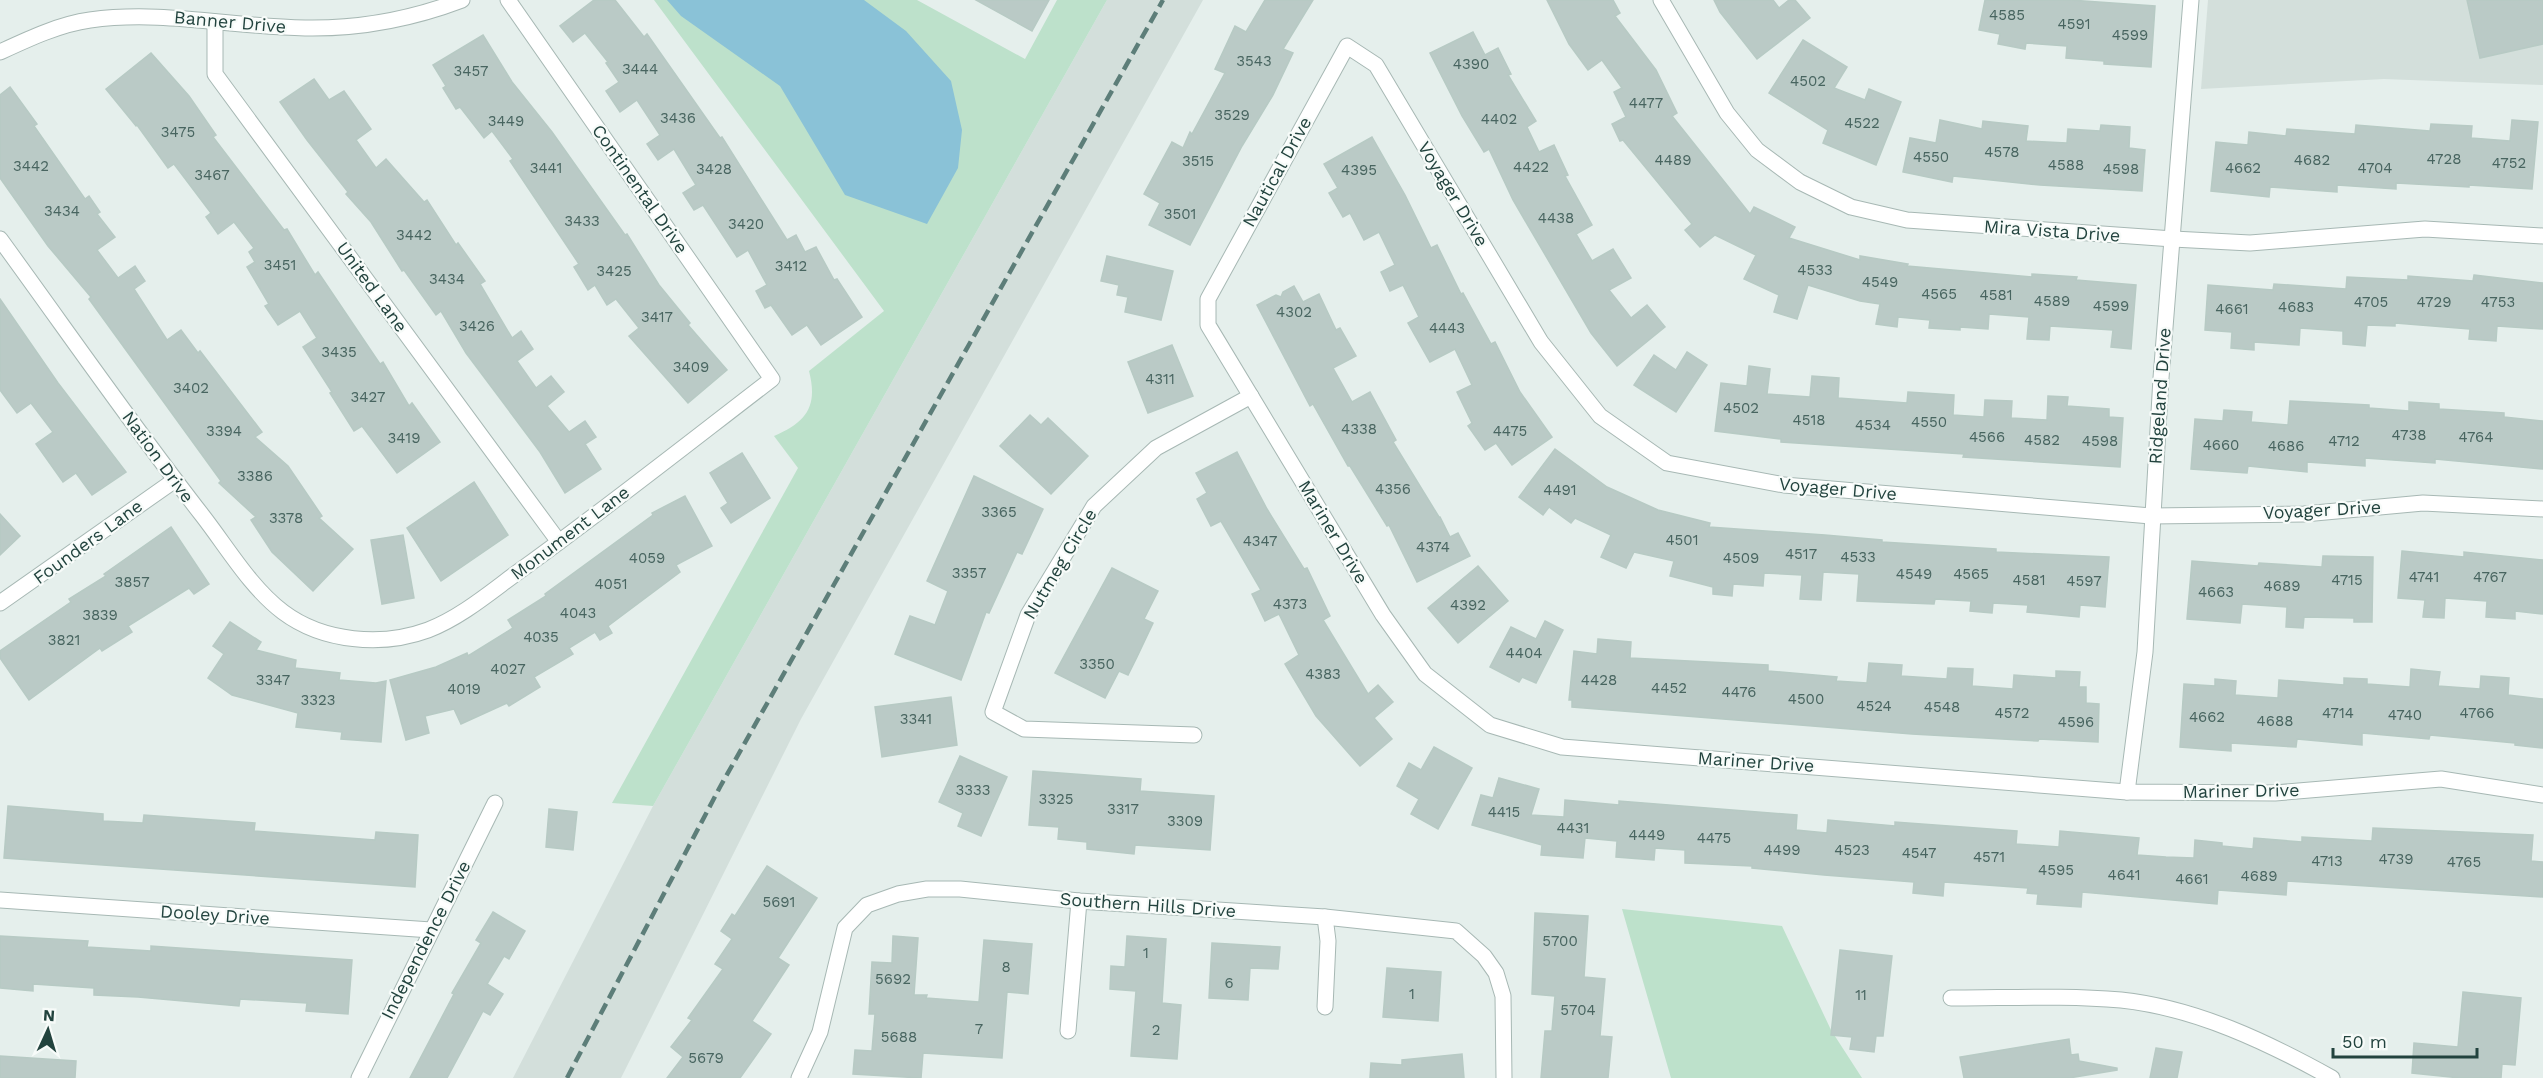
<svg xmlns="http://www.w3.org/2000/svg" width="2543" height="1078" viewBox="0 0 2543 1078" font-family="'Work Sans',sans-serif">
<rect width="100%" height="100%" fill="#e5efec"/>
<g fill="#d3dfdb">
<path d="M1107,0H1203L801,719L621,1078H513L653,806Z"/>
<path d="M2208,0H2543V85L2384,79L2201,89Z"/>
</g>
<g fill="#bde1cb">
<path d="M654,0H917L1025,59L1057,0H1107L653,806L612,803L798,468L774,436C807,422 818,406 809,371L884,311Z"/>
<path d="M1622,909L1782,926L1831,1030L1862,1078H1671Z"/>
</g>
<path fill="#8ac2d7" d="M667,0H864L906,31L951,81L962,130L958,168L927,224L845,195L780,86L681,16Z"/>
<g fill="#bacac6" stroke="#b7cac4" stroke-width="1.5">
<path d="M594,0H615L644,37L647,34L720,138L722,137L787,240L796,235L805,252L816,247L834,280L837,279L862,317L821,345L807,325L792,335L771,305L765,308L756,291L767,285L748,250L737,257L703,205L694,210L683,193L696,185L674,149L658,160L647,144L660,135L637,100L620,112L606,91L619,82L606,63L608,62L585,33L573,42L560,26Z"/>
<path d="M976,0H1049L1032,31Z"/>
<path d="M1265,0H1313L1283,49L1293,53L1273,95L1242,146L1190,245L1149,225L1160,203L1144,194L1172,142L1183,148L1190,132L1192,134L1225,73L1215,69L1235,26L1246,32Z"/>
<path d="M1547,0H1613L1620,13L1615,16L1656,70L1677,113L1672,116L1750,214L1754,207L1795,227L1789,238L1860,260V256L1908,264L1907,266L2032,277V274L2077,277L2076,280L2136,285L2131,349L2111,347L2113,330L2050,326L2049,340L2027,339L2029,317L1989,314L1988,329L1960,327V330L1929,328L1930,320L1898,317L1897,327L1876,324L1880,304L1860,301L1808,285L1797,319L1774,312L1779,295L1744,279L1756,255L1715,235L1700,247L1685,230L1692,224L1623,140L1620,141L1612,124L1626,117L1614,92L1622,88L1602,60L1588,70L1569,44Z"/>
<path d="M1714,0H1773L1779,8L1789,0H1795L1810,18L1757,59L1720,12Z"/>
<path d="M1985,0H2070L2155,6L2151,67L2104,64V61L2066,58L2067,46L2026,43L2025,49L1998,44L2000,34L1979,30Z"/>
<path d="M2467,0H2543V44L2480,58Z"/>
<path d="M1473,32L1485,55L1498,48L1511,74L1508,75L1536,121L1527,127L1539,152L1554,145L1568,175L1565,176L1592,225L1576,234L1592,261L1613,249L1631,278L1609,290L1631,318L1647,305L1665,327L1617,366L1591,333L1513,200L1489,149L1484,152L1462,116L1430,53Z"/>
<path d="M483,35L512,82L552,132L625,235L627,234L659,285L690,323L688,325L727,370L688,403L629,336L639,328L616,299L607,305L595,285L588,290L574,267L579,264L510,161L513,159L492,131L484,138L460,107L456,109L443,88L446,86L433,65Z"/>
<path d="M1803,40L1847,67L1834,88L1865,100L1869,89L1901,102L1876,165L1823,143L1828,130L1769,93Z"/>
<path d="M151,53L189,96L216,135L213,137L284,230L287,229L315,275L318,272L380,364L383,362L409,406L412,403L440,442L397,473L362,426L354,431L330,393L332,392L303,347L317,338L300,311L278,325L265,306L269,304L247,267L255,262L249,252L254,248L234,222L218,234L206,217L211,213L174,164L168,168L137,125L136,126L106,89Z"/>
<path d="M314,79L329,100L344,91L371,129L356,140L376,168L386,159L424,202L427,200L456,245L458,243L485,281L480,284L512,338L521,331L533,349L517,361L536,388L551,376L564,392L547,406L569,432L585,421L596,437L585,444L601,469L565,493L540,452L466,353L441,311L436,315L404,270L402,271L371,222L346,194L348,192L307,140L280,102Z"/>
<path d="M10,87L37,124L34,126L85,199L89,196L100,212L97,214L115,237L97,250L118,278L135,266L145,281L134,289L167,340L181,330L198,353L200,351L262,432L255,437L288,466L322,516L319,518L353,549L313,591L272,552L251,520L256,517L219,483L221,481L89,299L91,297L48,246L0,178V95Z"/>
<path d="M1940,120L1982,129L1983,121L2028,126L2026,141L2067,143L2068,129L2100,131L2101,125L2130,127L2129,148L2145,150L2142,191L2040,185L1953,176L1952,182L1903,172L1910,138L1936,143Z"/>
<path d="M2512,120L2538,122L2532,189L2469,185V187L2396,183V189L2337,185V192L2270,187L2269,197L2211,191L2216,142L2248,145L2249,132L2286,136L2287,129L2355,134L2356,125L2430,131L2431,124L2472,126L2471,138L2510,141Z"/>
<path d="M1372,137L1405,195L1431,248L1437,245L1461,294L1463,293L1491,344L1495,342L1520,392L1552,437L1512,465L1496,443L1485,450L1468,426L1472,423L1457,392L1472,385L1455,349L1430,362L1408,323L1419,317L1403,285L1390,291L1381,272L1395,265L1379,232L1364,240L1350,213L1343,217L1329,193L1338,188L1324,164Z"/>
<path d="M1107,256L1173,271L1161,320L1125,312L1128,297L1117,295L1119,285L1101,281Z"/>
<path d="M2474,275L2543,283V329L2497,326L2496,341L2469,339L2470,329L2395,323V326L2367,325L2365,346L2343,344V331L2300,328L2299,345L2254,342V350L2231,348L2232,332L2205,330L2208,285L2273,290L2274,284L2346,289L2347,277L2408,280V276L2473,281Z"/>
<path d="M1294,286L1303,302L1319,294L1336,330L1340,328L1356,356L1333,368L1352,402L1370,392L1396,440L1393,442L1439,517H1440L1450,537L1458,533L1470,556L1417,582L1389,525L1387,526L1350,466H1348L1313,404L1310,406L1257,305L1276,295L1281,297L1283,292Z"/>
<path d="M0,299L58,383L126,472L92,495L76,473L63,482L36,444L53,432L31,403L17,413L0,390Z"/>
<path d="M1172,345L1193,396L1148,413L1128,362Z"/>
<path d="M1687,352L1707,365L1676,412L1634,385L1654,355L1676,370Z"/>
<path d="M1749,366L1770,369L1767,394L1810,397L1812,376L1839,378L1838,398L1907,403L1908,392L1954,395L1953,415L1984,417L1985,400L2012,401L2011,418L2047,420L2048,396L2068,397L2067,406L2109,409V417L2123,418L2120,467L1963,457L1964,454L1781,442V439L1715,431L1721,383L1747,386Z"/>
<path d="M2290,401L2369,405V408L2409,411V402L2439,404V409L2504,413V417L2543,421V469L2435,459V463L2365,458V466L2307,462V472L2248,466L2247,473L2191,469L2195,419L2223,421L2224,410L2252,412L2251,422L2288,425Z"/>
<path d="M1030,415L1041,425L1048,418L1088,456L1051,494L1000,446Z"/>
<path d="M1555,449L1607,487L1658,510L1710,523L1709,527L1825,535L1882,540V542L1996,549V552L2109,557L2105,607L2080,605L2079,617L2027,612L2028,605L1993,603L1992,613L1970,611L1971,601L1935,599L1934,604L1857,601L1859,574L1823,572L1821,600L1800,599L1802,575L1764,573L1763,586L1733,584L1732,596L1713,594V587L1670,576L1674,561L1634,552L1626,568L1601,557L1611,535L1575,518L1571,523L1549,507L1543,515L1519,497Z"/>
<path d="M1237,452L1267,509L1304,569L1307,568L1330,616L1323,620L1368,694L1378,685L1393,702L1374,718L1392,739L1360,766L1316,716L1285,664L1299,655L1279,614L1265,621L1252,594L1261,590L1221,521L1211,526L1197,499L1207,493L1196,473Z"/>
<path d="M742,453L770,498L731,523L721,508L728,503L710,473Z"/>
<path d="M974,476L1043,509L1022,554L1017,552L989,613L986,612L961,680L895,654L910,616L935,625L948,591L927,581Z"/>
<path d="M474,482L508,535L441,581L407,528Z"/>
<path d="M685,496L712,546L676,565L680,572L608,626L612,633L600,640L595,632L569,648L573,654L534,677L540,687L509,706L507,703L461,724L454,709L425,716L429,733L406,740L390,680L436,667L467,653L468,656L513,628L508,620L546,596L545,594L653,515L652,513Z"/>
<path d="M0,514L20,536L0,555Z"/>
<path d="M171,527L209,584L194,594L189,588L128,626L132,632L102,651L100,648L29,700L0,658V651L71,602L69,599L106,576L104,574Z"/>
<path d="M403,535L414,598L382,604L371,540Z"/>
<path d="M2402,551L2464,557V552L2543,560V614L2515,611V619L2486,617L2487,601L2445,598L2444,618L2423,617L2425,600L2398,598Z"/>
<path d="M2323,556L2373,557L2372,622H2354V618L2304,617L2303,628L2286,627L2287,607L2242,604L2240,623L2187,619L2192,561L2258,566L2259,563L2322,567Z"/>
<path d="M1478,566L1508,601L1458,643L1428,608Z"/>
<path d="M1112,568L1158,591L1144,619L1153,623L1137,657L1128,675L1119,671L1105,698L1055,673Z"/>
<path d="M1545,621L1563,630L1536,683L1522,677L1519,682L1490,667L1511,627L1536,639Z"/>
<path d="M230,622L261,642L256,650L296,660L295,668L340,673L339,680L376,683L386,681L381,742L341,739L342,732L296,727L298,713L232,695L208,678L224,654L213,646Z"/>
<path d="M1598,639L1631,642L1630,658L1768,665V671L1837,677L1836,681L1867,683L1869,663L1902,665L1901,676L1947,679L1948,668L1973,669L1972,686L2013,689L2014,675L2056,678V671L2080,672L2079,687H2086V703L2099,704L2098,742L2039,739L2038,741L1912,734L1572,707V700H1569L1574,651L1597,654Z"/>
<path d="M2411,669L2440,672L2438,686L2480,689L2481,676L2509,678L2508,695L2543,699V748L2515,745V743L2430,735L2429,739L2362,733V745L2297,739L2296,747L2231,743V751L2180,747L2184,684L2215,686V679L2236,681L2235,695L2278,698L2279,680L2344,685V678L2367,679V684L2410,687Z"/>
<path d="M951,697L957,745L882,757L875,707Z"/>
<path d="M1434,747L1472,768L1438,829L1411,814L1419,799L1397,786L1409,763L1421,770Z"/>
<path d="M960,756L1007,777L981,836L958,826L963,813L939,802Z"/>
<path d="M1033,771L1141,779L1140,791L1214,796L1210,850L1135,845L1134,854L1087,849V842L1058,839L1059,827L1029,825Z"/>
<path d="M1499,778L1539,789L1531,815L1564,817L1565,800L1619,805V801L1797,815L1796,830L1827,833L1828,820L1895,826V822L2017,831L2016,844L2059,847L2060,831L2139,838L2137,855L2166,857L2194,858L2195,840L2222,843V846L2253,849L2254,838L2302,842V837L2372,841L2373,828L2533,835L2531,861L2543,862V897L2287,881L2286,895L2218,890L2217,904L2082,892L2081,907L2037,904L2038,894L2027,893L2028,888L1944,882L1943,896L1913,893L1914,882L1824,875L1752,868V866L1685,863V850L1655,848L1654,860L1616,857L1617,841L1585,838L1583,858L1541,855L1542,845L1472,825L1481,795L1493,798Z"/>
<path d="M8,806L103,814V821L143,823L144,815L255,823L254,831L375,840L376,832L418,835L415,887L4,858Z"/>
<path d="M549,809L577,812L573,850L546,847Z"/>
<path d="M767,866L817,898L778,958L789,965L752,1021L771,1034L740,1078H667L683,1057L671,1047L692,1020L688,1018L723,969L715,964L732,939L721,931L732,914L735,916Z"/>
<path d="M493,912L525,931L509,959L504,956L487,984L503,994L490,1015L483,1011L447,1078H410L454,994L452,993L481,943L476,940Z"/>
<path d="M1535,913L1588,916L1584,977L1605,979L1600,1036L1612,1037L1608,1078H1541L1545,1031H1552L1555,996L1532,994Z"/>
<path d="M0,936L88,941L87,947L151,951V946L352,960L348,1014L306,1011L307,1003L240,999L239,1006L138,997L94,995V988L33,984V991L0,988Z"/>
<path d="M893,936L918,938L914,995H927L926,998L979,1002L984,940L1032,944L1028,994L1007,992L1002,1058L923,1053L921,1078L853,1074L855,1050L872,1051L875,1014H869L872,962L892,963Z"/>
<path d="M1127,936L1166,939L1162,1003L1181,1005L1177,1059L1131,1056L1136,991L1110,989L1111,966L1125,967Z"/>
<path d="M1212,943L1280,947L1278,969L1250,968L1248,1000L1209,998Z"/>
<path d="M1840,950L1892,956L1883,1036H1876L1874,1052L1850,1049L1852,1037L1831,1035Z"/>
<path d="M1387,968L1441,972L1438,1021L1383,1017Z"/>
<path d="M2463,992L2521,998L2515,1065L2502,1064L2501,1078H2460L2412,1073L2414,1043L2458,1047Z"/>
<path d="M2069,1039L2071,1055L2078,1054L2079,1061L2117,1068V1070L2069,1078H1964L1960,1057Z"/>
<path d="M2156,1048L2182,1052L2177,1078H2150Z"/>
<path d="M1462,1054L1464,1078H1370L1371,1063L1402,1065V1060Z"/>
<path d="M0,1056L76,1061L75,1078H0Z"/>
</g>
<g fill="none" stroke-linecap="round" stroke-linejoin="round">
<defs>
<g id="minor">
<path d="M1661,0L1727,113L1757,150L1800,182L1851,207L1907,220L2173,239L2250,243L2425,229L2543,236"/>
<path d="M215,22V74L559,542"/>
<path d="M0,52C28,39 60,24 90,20C162,10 233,27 305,28C358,29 412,19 462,0"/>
<path d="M0,239C67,331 132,425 202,515C227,547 250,587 283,612C323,642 382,647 428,630C464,616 495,588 525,567C609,506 690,442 772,379L508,0"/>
<path d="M2543,509L2423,503L2304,514L2151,516L1784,485L1667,463L1600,416L1541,342L1376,65L1347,46L1208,299V325L1383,615L1425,674L1490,725L1562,747L2127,792L2275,793L2441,779L2543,795"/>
<path d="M0,603L175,480"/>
<path d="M1194,735L1024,729L993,712L1028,615L1094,506L1156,448L1251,396"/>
<path d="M2127,792L2145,652L2161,378L2191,0"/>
<path d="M0,900L431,930"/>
<path d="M1325,917L1328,941L1325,1007"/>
<path d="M1951,998C2008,998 2065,995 2121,1000C2196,1008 2267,1042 2332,1078"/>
<path d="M1068,1031L1079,901"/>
<path d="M359,1078L495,803"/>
<path d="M799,1078L820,1032L845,928L867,905L898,894L927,889H960L1079,901L1325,917L1456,931L1484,956L1496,973L1503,996L1504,1078"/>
</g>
</defs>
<use href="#minor" stroke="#a7b8b4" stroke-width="17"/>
<use href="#minor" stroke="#fff" stroke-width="15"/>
<path stroke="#5d7e79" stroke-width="4.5" stroke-dasharray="12 6" stroke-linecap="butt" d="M567,1078L720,787L1163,0"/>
</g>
<g text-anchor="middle" stroke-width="4.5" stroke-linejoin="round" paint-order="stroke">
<g font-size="15" fill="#486560">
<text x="2007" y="20">4585</text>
<text x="2074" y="29">4591</text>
<text x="2130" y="40">4599</text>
<text x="1254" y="66">3543</text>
<text x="1471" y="69">4390</text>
<text x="640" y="74">3444</text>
<text x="471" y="76">3457</text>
<text x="1808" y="86">4502</text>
<text x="1646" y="108">4477</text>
<text x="1232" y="120">3529</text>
<text x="678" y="123">3436</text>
<text x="1499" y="124">4402</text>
<text x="506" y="126">3449</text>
<text x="1862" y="128">4522</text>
<text x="178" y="137">3475</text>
<text x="2002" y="157">4578</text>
<text x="1931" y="162">4550</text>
<text x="2444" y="164">4728</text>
<text x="1673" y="165">4489</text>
<text x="2312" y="165">4682</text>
<text x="1198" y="166">3515</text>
<text x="2509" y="168">4752</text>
<text x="2066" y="170">4588</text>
<text x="31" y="171">3442</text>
<text x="1531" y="172">4422</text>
<text x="546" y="173">3441</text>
<text x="2243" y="173">4662</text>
<text x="2375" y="173">4704</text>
<text x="714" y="174">3428</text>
<text x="2121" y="174">4598</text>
<text x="1359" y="175">4395</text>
<text x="212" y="180">3467</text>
<text x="62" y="216">3434</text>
<text x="1180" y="219">3501</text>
<text x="1556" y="223">4438</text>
<text x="582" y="226">3433</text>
<text x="746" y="229">3420</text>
<text x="414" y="240">3442</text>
<text x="280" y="270">3451</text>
<text x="791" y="271">3412</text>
<text x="1815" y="275">4533</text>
<text x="614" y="276">3425</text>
<text x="447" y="284">3434</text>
<text x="1880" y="287">4549</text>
<text x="1939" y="299">4565</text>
<text x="1996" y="300">4581</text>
<text x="2052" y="306">4589</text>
<text x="2371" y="307">4705</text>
<text x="2434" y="307">4729</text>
<text x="2498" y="307">4753</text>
<text x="2111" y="311">4599</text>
<text x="2296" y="312">4683</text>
<text x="2232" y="314">4661</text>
<text x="1294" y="317">4302</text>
<text x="657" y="322">3417</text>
<text x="477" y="331">3426</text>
<text x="1447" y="333">4443</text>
<text x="339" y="357">3435</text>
<text x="691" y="372">3409</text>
<text x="1160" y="384">4311</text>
<text x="191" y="393">3402</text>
<text x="368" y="402">3427</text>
<text x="1741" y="413">4502</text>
<text x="1809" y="425">4518</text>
<text x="1929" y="427">4550</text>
<text x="1873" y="430">4534</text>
<text x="1359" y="434">4338</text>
<text x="224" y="436">3394</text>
<text x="1510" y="436">4475</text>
<text x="2409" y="440">4738</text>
<text x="1987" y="442">4566</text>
<text x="2476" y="442">4764</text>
<text x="404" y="443">3419</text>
<text x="2042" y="445">4582</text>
<text x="2100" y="446">4598</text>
<text x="2344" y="446">4712</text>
<text x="2221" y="450">4660</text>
<text x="2286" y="451">4686</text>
<text x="255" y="481">3386</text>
<text x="1393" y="494">4356</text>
<text x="1560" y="495">4491</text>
<text x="999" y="517">3365</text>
<text x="286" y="523">3378</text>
<text x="1682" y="545">4501</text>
<text x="1260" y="546">4347</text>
<text x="1433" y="552">4374</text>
<text x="1801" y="559">4517</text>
<text x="1858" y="562">4533</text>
<text x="647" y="563">4059</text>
<text x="1741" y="563">4509</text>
<text x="969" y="578">3357</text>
<text x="1914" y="579">4549</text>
<text x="1971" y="579">4565</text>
<text x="2424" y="582">4741</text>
<text x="2490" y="582">4767</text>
<text x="2029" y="585">4581</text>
<text x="2347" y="585">4715</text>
<text x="2084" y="586">4597</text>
<text x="132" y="587">3857</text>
<text x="611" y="589">4051</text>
<text x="2282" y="591">4689</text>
<text x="2216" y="597">4663</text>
<text x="1290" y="609">4373</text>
<text x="1468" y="610">4392</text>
<text x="578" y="618">4043</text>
<text x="100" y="620">3839</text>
<text x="541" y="642">4035</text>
<text x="64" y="645">3821</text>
<text x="1524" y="658">4404</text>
<text x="1097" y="669">3350</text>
<text x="508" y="674">4027</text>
<text x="1323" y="679">4383</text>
<text x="273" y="685">3347</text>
<text x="1599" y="685">4428</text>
<text x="1669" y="693">4452</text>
<text x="464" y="694">4019</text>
<text x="1739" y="697">4476</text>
<text x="1806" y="704">4500</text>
<text x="318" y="705">3323</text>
<text x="1874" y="711">4524</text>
<text x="1942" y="712">4548</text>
<text x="2012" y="718">4572</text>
<text x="2338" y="718">4714</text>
<text x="2477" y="718">4766</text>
<text x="2405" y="720">4740</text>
<text x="2207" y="722">4662</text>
<text x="916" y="724">3341</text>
<text x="2275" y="726">4688</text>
<text x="2076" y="727">4596</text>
<text x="973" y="795">3333</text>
<text x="1056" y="804">3325</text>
<text x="1123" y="814">3317</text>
<text x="1504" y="817">4415</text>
<text x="1185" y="826">3309</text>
<text x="1573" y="833">4431</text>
<text x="1647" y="840">4449</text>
<text x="1714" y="843">4475</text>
<text x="1782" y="855">4499</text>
<text x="1852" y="855">4523</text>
<text x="1919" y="858">4547</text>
<text x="1989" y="862">4571</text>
<text x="2396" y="864">4739</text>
<text x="2327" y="866">4713</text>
<text x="2464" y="867">4765</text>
<text x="2056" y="875">4595</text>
<text x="2124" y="880">4641</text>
<text x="2259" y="881">4689</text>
<text x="2192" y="884">4661</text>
<text x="779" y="907">5691</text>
<text x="1560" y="946">5700</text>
<text x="1146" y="958">1</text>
<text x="1006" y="972">8</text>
<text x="893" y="984">5692</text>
<text x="1229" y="988">6</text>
<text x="1412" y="999">1</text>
<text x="1861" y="1000">11</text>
<text x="1578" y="1015">5704</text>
<text x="979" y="1034">7</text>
<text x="1156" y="1035">2</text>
<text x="899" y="1042">5688</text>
<text x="706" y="1063">5679</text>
</g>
<g font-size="18" fill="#22433e" stroke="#f7fbf9">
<text transform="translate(230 22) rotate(5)" y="6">Banner Drive</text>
<text transform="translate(1277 172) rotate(-61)" y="6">Nautical Drive</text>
<text transform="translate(640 189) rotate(55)" y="6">Continental Drive</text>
<text transform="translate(1453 194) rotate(59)" y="6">Voyager Drive</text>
<text transform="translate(2052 231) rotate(4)" y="6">Mira Vista Drive</text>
<text transform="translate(372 287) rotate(54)" y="6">United Lane</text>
<text transform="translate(2160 396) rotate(-86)" y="6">Ridgeland Drive</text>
<text transform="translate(158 457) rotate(54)" y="6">Nation Drive</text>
<text transform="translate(1838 489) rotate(5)" y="6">Voyager Drive</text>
<text transform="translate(2322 510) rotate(-3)" y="6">Voyager Drive</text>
<text transform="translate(1333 532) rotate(59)" y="6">Mariner Drive</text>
<text transform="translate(570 533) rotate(-37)" y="6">Monument Lane</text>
<text transform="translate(88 542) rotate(-36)" y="6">Founders Lane</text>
<text transform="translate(1060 564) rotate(-59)" y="6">Nutmeg Circle</text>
<text transform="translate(1756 762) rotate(4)" y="6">Mariner Drive</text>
<text transform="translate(2241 791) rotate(-1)" y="6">Mariner Drive</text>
<text transform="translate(1148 905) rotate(4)" y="6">Southern Hills Drive</text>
<text transform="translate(215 915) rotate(4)" y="6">Dooley Drive</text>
<text transform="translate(426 940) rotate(-63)" y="6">Independence Drive</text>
</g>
</g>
<g transform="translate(48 1030) rotate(4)" stroke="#f7fbf9" stroke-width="4.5" paint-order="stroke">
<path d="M0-4.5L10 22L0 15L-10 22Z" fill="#22433e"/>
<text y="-9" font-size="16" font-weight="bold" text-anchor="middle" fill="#22433e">N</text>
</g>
<path d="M2333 1048v9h144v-9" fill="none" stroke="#22433e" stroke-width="3"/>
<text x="2342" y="1048" font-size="18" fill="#22433e" stroke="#f7fbf9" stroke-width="4.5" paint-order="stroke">50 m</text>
</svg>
